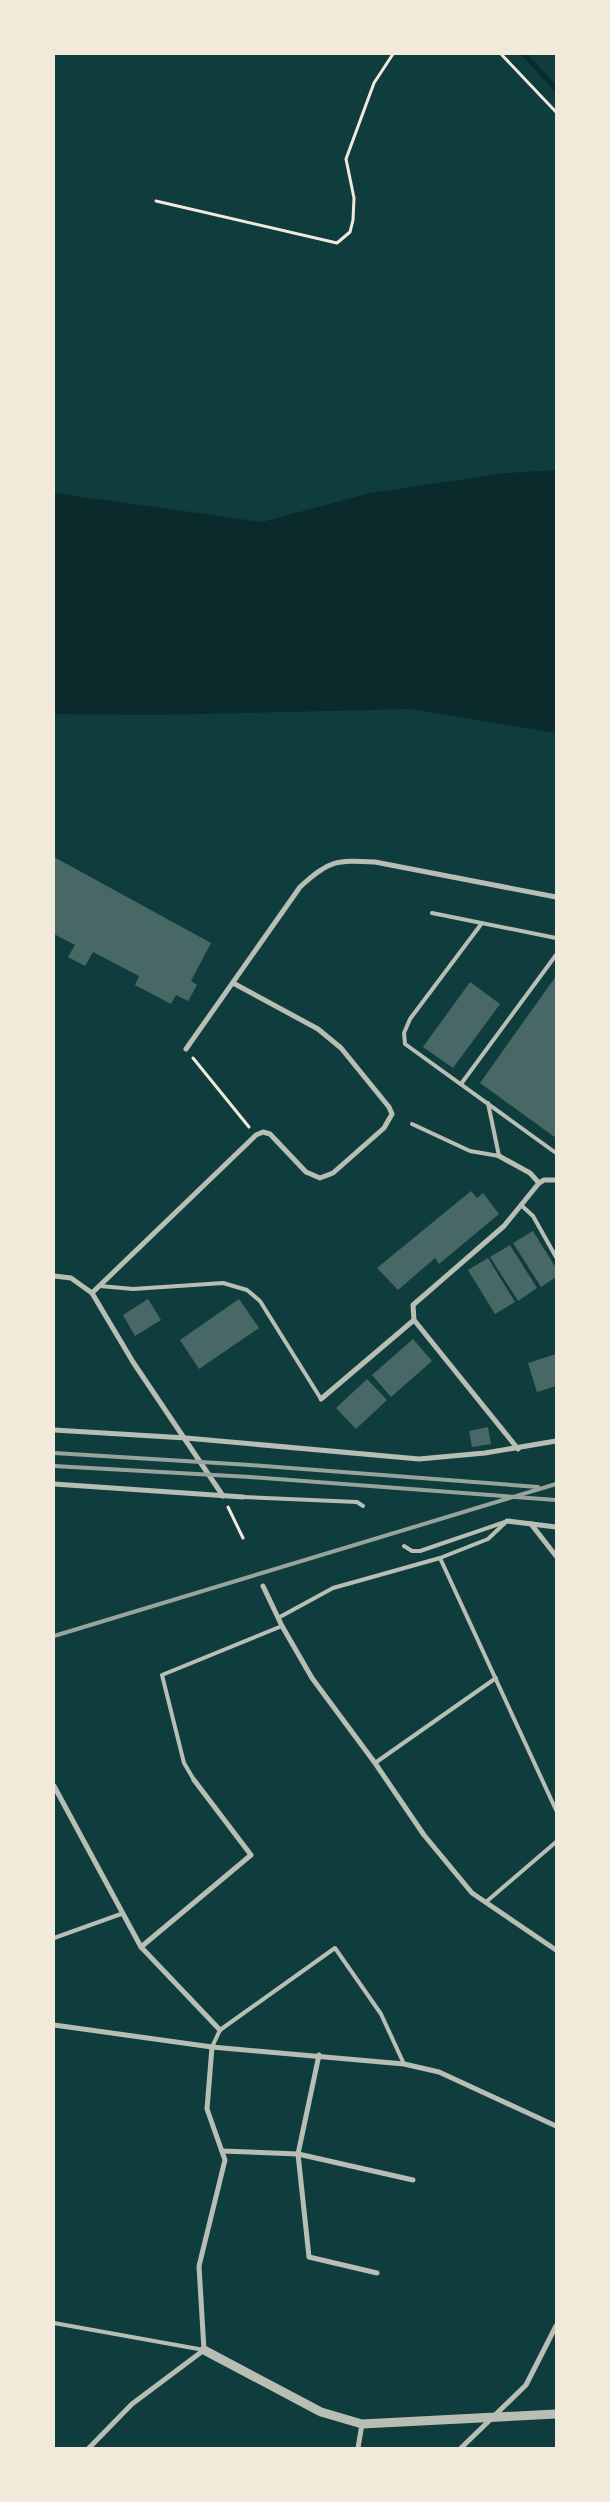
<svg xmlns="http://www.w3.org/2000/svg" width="610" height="2502" viewBox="0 0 610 2502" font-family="'Fira Sans',sans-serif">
<rect width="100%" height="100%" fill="#0f3d3e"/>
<path fill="#0a2a2b" d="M556,470V733L411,709L155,715L54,714V493L262,522L370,493L506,473Z"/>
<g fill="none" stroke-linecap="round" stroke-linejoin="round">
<path stroke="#0a2a2b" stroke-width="5.5" d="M524,54L556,89"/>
</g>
<g fill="#486865">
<path d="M54,857L211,943L191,981L197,985L188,1001L176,995L171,1004L135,985L139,976L93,952L85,966L68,957L75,945L54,934Z"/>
<path d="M556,976V1138L480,1083Z"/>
<path d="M470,982L500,1004L453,1068L423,1047Z"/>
<path d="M471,1191L477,1198L483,1193L499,1214L439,1264L435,1258L398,1290L377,1268Z"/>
<path d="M533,1231L556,1268V1277L541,1287L513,1243Z"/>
<path d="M510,1245L537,1288L518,1301L490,1257Z"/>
<path d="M488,1258L515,1302L495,1314L468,1270Z"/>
<path d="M148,1299L161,1320L135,1336L123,1315Z"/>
<path d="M239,1299L259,1328L199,1369L180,1340Z"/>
<path d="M413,1339L432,1361L391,1397L372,1375Z"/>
<path d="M556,1354V1386L537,1392L528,1363Z"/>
<path d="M367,1379L387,1400L356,1429L336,1408Z"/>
<path d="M488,1427L491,1444L472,1447L469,1431Z"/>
</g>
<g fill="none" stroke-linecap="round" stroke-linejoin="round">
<g stroke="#f1e9da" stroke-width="3">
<path d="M501,54L556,112"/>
<path d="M156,201L337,243L350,232L353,220L354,198L346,159L374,83L393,54"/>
<path d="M193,1058L249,1127"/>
<path d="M228,1507L243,1538"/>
</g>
<g stroke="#b8beb3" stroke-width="4">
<path d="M432,913L556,938"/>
<path d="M482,923L410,1019L404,1033L405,1044L556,1153"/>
<path d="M461,1084L556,955"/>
<path d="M412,1124L470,1151L499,1156L488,1103"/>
<path d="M521,1205L533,1216L556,1257"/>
<path d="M100,1286L133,1289L223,1283L247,1290L260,1301L321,1399"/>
<path d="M243,1497L357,1502L363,1506"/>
<path d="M404,1546L412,1551H420L505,1522"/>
<path d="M440,1558L556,1810"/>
<path d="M278,1618L333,1588L440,1558L488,1539L507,1521"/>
<path d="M375,1763L496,1678"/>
<path d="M194,1780L184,1763L162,1675L282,1626"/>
<path d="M486,1902L556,1842"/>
<path d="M54,1938L121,1914"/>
<path d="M212,2047L220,2030L335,1948L381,2014L404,2064"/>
<path d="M54,2323L204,2350"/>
</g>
<g stroke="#b8beb3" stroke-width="5">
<path d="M186,1049L300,887C329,860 336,860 375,862L556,897"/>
<path d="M499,1156L530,1173L539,1183"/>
<path d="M54,1276L71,1278L92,1293L133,1362L223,1496"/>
<path d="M92,1293L256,1135L263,1132L270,1134L306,1172L320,1178L333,1173L384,1128L392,1114L389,1107L341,1048L318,1029L233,983"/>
<path d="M321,1399L414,1320"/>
<path d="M54,1430L186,1438L419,1459L485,1453L556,1441"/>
<path d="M518,1449L414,1320L413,1305L504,1226L539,1183L544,1180H556"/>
<path d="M54,1484L243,1497"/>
<path d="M507,1521L556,1527"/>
<path d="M531,1524L556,1556"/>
<path d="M263,1586L282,1626L312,1678L375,1763L424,1835L472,1893L556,1950"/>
<path d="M54,1786L141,1947L220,2030"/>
<path d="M141,1947L251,1855L194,1780"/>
<path d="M54,2025L212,2047L404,2064L439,2072L556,2126"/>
<path d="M319,2055L298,2154L309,2257L377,2273"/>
<path d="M222,2151L298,2154L413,2180"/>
<path d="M89,2448L132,2404L204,2350L199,2266L225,2160L207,2109L212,2047"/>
<path d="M358,2448L362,2424"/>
<path d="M461,2448L526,2385L556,2326"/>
</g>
<path stroke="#b8beb3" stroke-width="9" d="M204,2350L321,2412L362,2424L556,2414"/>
<g stroke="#97a49c" stroke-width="4">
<path d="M54,1453L250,1465L538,1487"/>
<path d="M54,1466L250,1477L556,1500"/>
<path d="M54,1636L556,1484"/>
</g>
</g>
<rect width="610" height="2502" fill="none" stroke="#f1e9da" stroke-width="110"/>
</svg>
